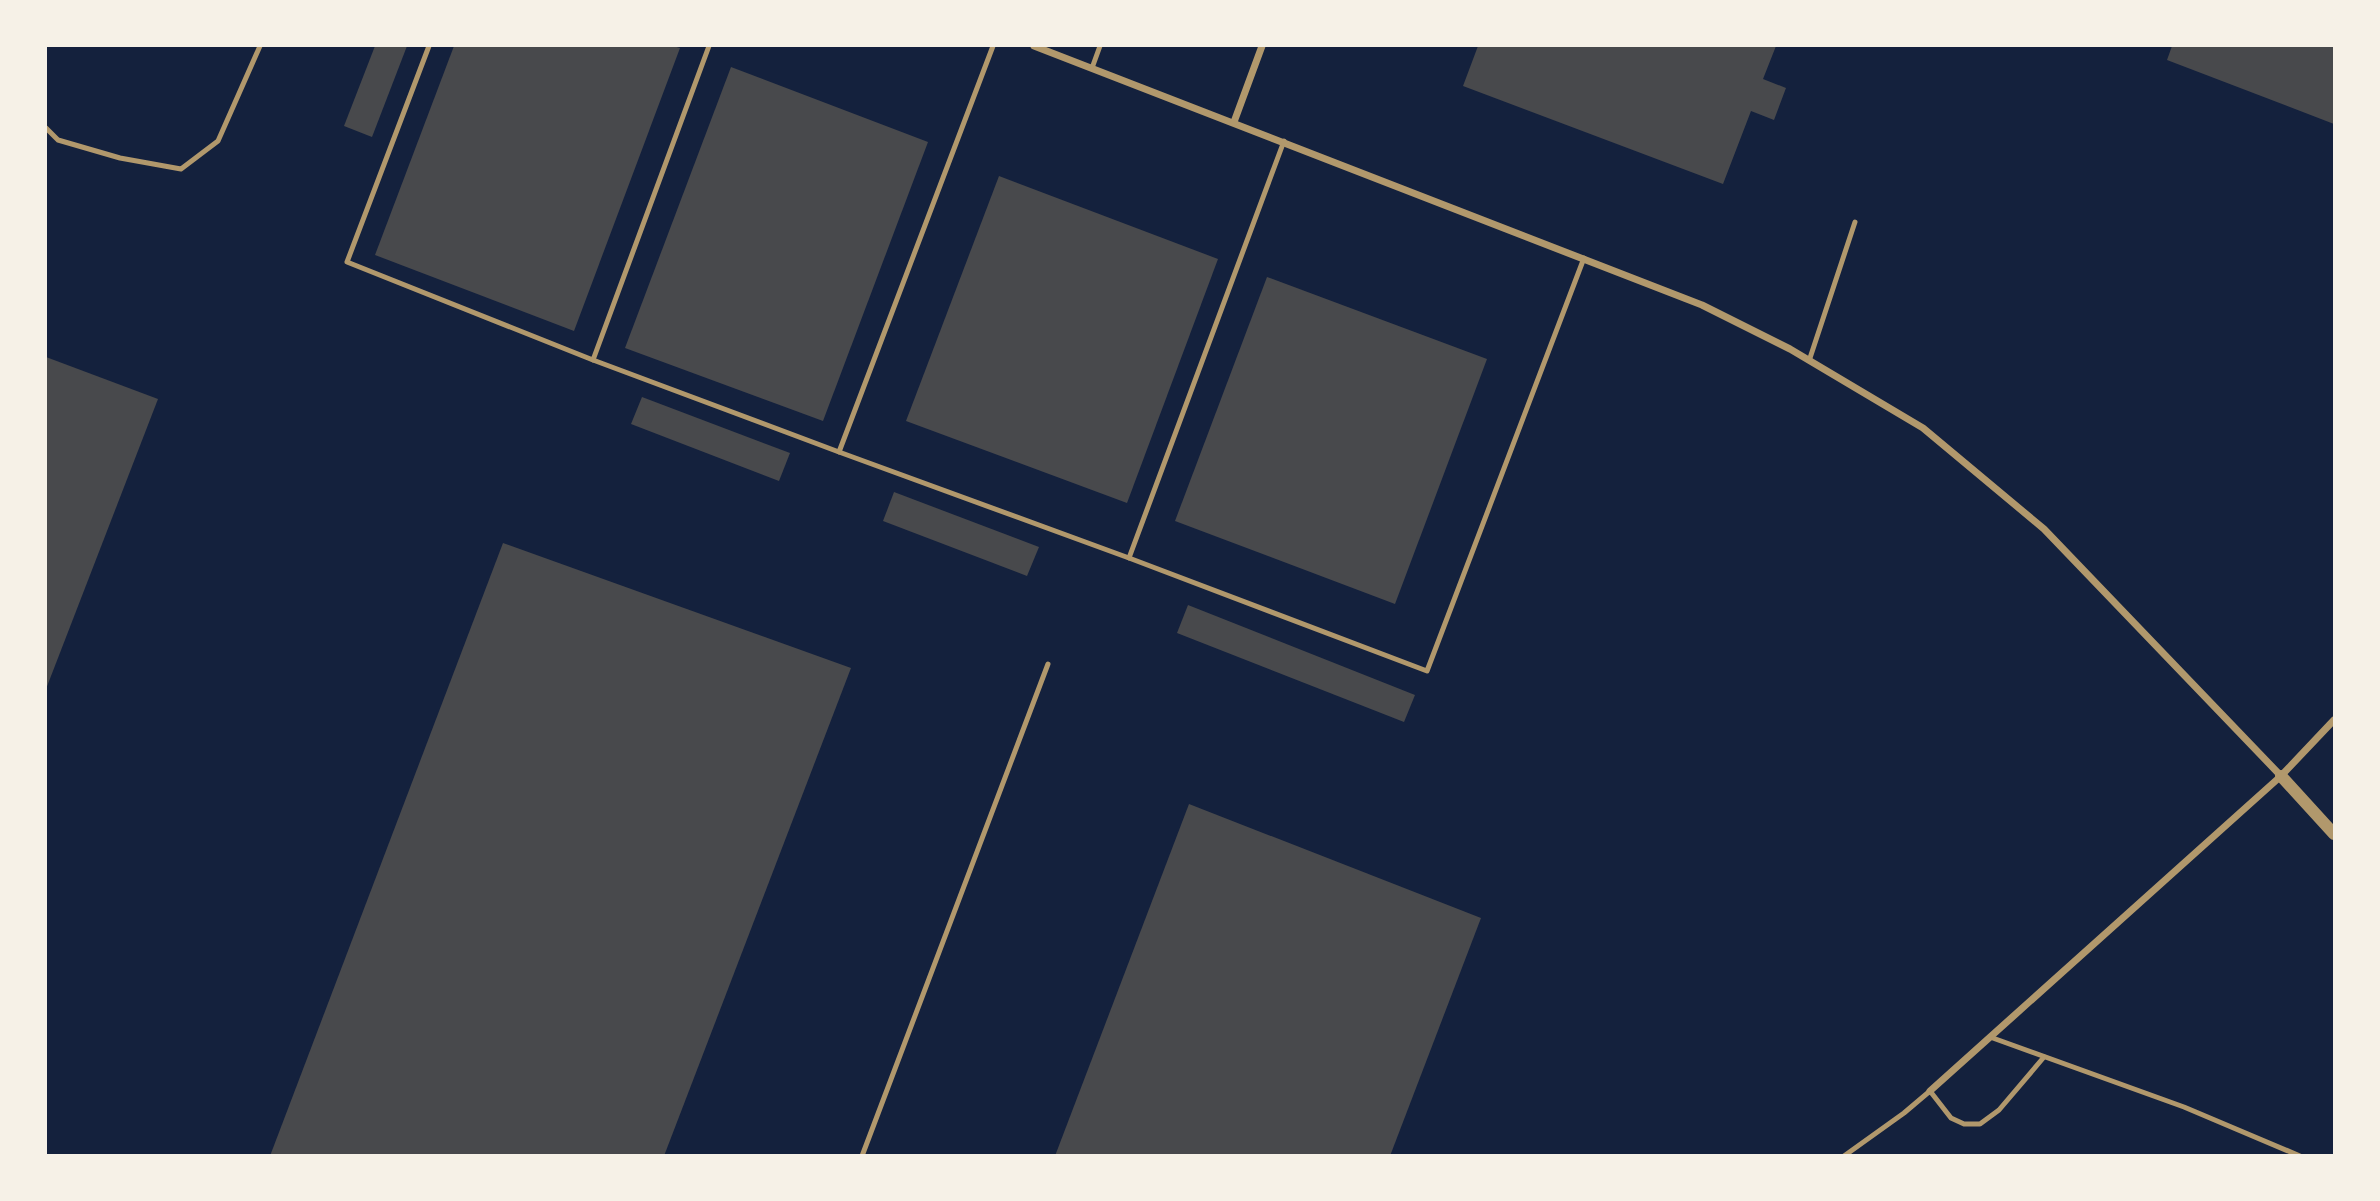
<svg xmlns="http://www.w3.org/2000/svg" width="2380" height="1201" viewBox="0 0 2380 1201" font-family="Jost,sans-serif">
<rect width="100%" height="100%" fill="#14213d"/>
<g fill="#48494c">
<path d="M375,46H407L372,137L344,126Z"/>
<path d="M454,46H673L680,48L574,331L375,255Z"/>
<path d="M1478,46H1776L1763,79L1786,88L1774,120L1751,111L1723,184L1463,86Z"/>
<path d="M2172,46H2334V124L2167,60Z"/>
<path d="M731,67L928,142L823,421L625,348Z"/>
<path d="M999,176L1218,259L1127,503L906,421Z"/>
<path d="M1267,277L1487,359L1395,604L1175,521Z"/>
<path d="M46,357L158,399L46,689Z"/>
<path d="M642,397L790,453L779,481L631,424Z"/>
<path d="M894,492L1039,547L1027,576L883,521Z"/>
<path d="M503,543L851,668L664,1156H270Z"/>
<path d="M1188,605L1415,695L1404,722L1177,633Z"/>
<path d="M1189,804L1481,918L1390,1156H1055Z"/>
</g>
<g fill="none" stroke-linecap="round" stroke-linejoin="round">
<g stroke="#b1986c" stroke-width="5">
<path d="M429,46L347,262L593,360L709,46"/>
<path d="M1092,68L1100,46"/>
<path d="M46,128L58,140L120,158L181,169L218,141L260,46"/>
<path d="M593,360L839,452L993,46"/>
<path d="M1809,361L1855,222"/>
<path d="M839,452L1129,558L1284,141"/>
<path d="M1129,558L1427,671L1584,258"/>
<path d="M1990,1037L2184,1107L2300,1156"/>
<path d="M862,1156L1048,664"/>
<path d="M1844,1156L1904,1113L1930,1091L1951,1118L1964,1124H1980L1999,1110L2044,1057"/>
</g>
<g stroke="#b1986c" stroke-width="7">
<path d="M1034,46L1702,305L1790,349L1923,428L2044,529L2281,776"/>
<path d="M1234,122L1262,46"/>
<path d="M1930,1091L2281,776L2334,720"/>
</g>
<path stroke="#b1986c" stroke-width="12" d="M2281,776L2334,834"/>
</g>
<rect width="2380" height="1201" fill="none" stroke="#f6f1e7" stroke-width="94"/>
</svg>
